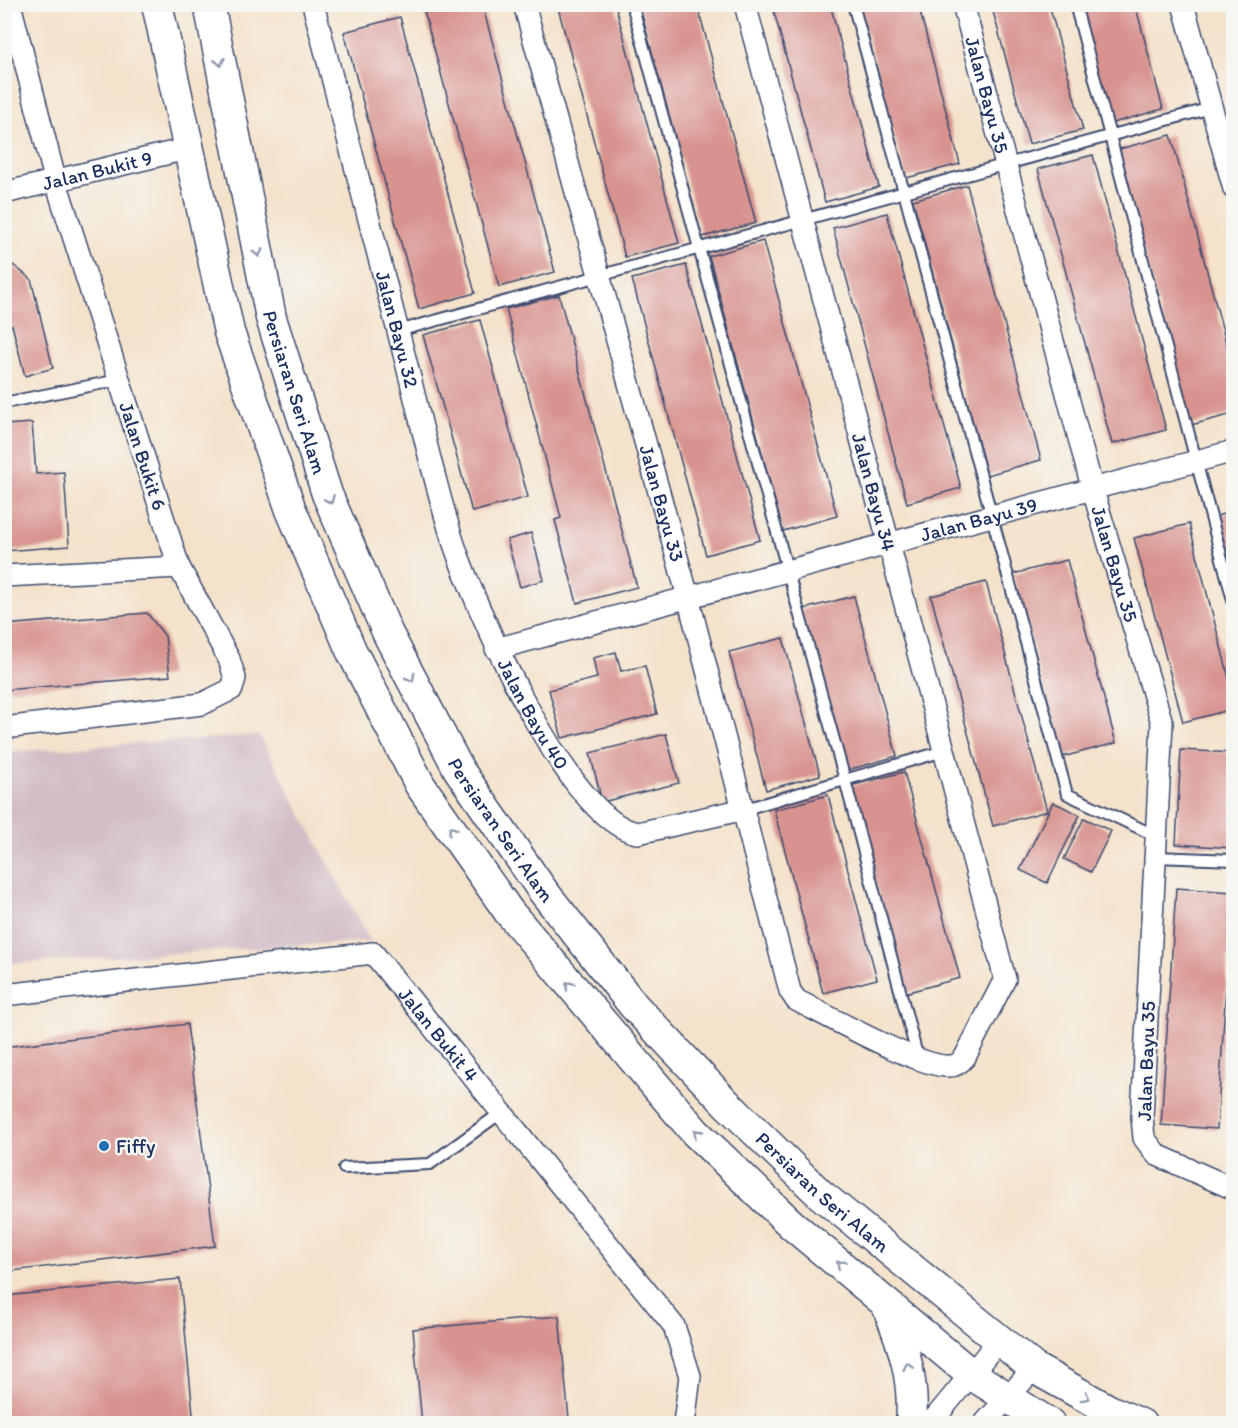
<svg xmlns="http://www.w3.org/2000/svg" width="1238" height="1428" viewBox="0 0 1238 1428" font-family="Itim,sans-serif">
<rect width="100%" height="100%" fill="#f6f6f2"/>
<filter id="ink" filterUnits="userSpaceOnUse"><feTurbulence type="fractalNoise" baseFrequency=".0167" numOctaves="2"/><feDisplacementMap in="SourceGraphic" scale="12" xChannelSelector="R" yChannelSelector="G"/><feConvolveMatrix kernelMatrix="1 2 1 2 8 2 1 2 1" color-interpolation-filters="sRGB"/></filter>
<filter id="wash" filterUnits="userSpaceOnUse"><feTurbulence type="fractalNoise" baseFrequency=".008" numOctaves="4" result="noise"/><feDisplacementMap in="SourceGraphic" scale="24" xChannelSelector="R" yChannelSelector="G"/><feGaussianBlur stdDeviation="1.35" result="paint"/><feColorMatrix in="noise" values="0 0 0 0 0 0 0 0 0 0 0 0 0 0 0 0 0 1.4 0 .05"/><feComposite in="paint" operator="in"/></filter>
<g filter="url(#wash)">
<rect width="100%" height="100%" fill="#f4e2ca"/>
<path fill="#d2bdc6" d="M259,735L370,941L5,964V752Z"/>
<g id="blocks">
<g fill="#d8938f">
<path d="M422,4H482L555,272L499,287Z"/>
<path d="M557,4H615L679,243L625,257Z"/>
<path d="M639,4H697L756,223L702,237Z"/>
<path d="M772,4H830L879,187L825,202Z"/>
<path d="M859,4H918L960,164L906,178Z"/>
<path d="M991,4H1049L1083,130L1029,144Z"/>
<path d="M1077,4H1135L1163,109L1109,124Z"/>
<path d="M400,17L475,293L419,309L344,32Z"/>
<path d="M1171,135L1233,369V414L1191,425L1116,150Z"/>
<path d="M1093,155L1166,430L1112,444L1038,169Z"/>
<path d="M967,185L1041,460L987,475L913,200Z"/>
<path d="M887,213L961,488L907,503L833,228Z"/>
<path d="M763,241L837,516L783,531L709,256Z"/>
<path d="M4,258L31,279L53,368L25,376L12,325L4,327Z"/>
<path d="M686,265L760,540L706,555L632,279Z"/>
<path d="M559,295L637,587L577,603L555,520L561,518L506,309Z"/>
<path d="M480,320L528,497L472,512L423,335Z"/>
<path d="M32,423L36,474L64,472L69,546L4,551V425Z"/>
<path d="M1233,511V574L1217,516Z"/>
<path d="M1189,524L1233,693V709L1183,722L1134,538Z"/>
<path d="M531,533L544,580L520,587L507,540Z"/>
<path d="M1067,560L1116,743L1062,757L1013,574Z"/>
<path d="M986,582L1047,811L993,826L931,596Z"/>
<path d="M854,596L897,756L844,771L800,610Z"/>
<path d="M147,613L165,636L170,676L4,690V625Z"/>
<path d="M783,638L820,775L766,790L729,652Z"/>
<path d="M616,652L621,671L645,666L657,714L562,738L549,690L597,678L593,658Z"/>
<path d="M666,734L679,783L602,802L590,753Z"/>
<path d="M1181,750L1233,753L1232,848L1176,844Z"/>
<path d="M904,772L960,978L905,993L850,786Z"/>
<path d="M828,795L877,979L823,993L774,810Z"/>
<path d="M1053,802L1080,815L1047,883L1020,870Z"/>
<path d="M1084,818L1111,831L1091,872L1064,859Z"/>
<path d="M1176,888L1232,892L1217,1129L1161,1125Z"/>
<path d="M187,1024L215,1246L4,1272V1047Z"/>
<path d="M180,1279L194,1424H4V1296Z"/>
<path d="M559,1316L569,1419L515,1424H422L413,1329Z"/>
</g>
</g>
</g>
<g filter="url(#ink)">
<use href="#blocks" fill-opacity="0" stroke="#3c4a6e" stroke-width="1.5"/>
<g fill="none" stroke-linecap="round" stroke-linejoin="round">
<defs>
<g id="lane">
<path d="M632,4L845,780L918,1059"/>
<path d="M853,4L1067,794L1156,836"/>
<path d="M1075,4L1234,604"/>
<path d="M398,331L1211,108"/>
<path d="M4,403L119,380"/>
<path d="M745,809L944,751"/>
<path d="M1156,857L1234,860"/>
<path d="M344,1168L430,1164L502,1112"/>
</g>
<g id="street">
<path id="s1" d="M313,4C344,122 374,240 405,358C420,417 433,477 451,535C471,599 569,824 638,833L745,809"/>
<path id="s2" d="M524,4L688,597L790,991L796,1000C826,1015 922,1069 950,1066C957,1066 961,1062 965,1057L1005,979L745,4"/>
<path id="s3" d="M963,4L1092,487L1162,723L1142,1117L1144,1138L1157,1155L1234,1189"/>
<path d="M1183,4L1234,189"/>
<path id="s4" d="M4,193L190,148"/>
<path d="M4,576L179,567"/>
<path id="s5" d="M496,649L1234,451"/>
<path d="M4,728L202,704L232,689L235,678L229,659L179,567L55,179L10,4"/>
<path id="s6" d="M4,995L373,953L674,1326L690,1376L684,1424"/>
<path d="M930,1424L999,1340"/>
<path d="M984,1424L1034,1368"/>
</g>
<g id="secondary">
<path d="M157,4L229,332L291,510L351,650L420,785L509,912L695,1132L791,1224L972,1375L1050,1424"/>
<path id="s7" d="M209,4L271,318L327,494L388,634L459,770L543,891L634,1006L727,1104L820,1194L1034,1368L1109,1410L1141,1424"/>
<path d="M888,1308C904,1346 915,1382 911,1424"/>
</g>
</defs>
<use href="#lane" stroke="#3c4a6e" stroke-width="14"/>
<use href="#street" stroke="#3c4a6e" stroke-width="24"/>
<use href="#secondary" stroke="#3c4a6e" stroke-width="33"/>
<use href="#lane" stroke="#fff" stroke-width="10"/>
<use href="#street" stroke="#fff" stroke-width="21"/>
<use href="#secondary" stroke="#fff" stroke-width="30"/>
</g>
<defs><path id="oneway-chevron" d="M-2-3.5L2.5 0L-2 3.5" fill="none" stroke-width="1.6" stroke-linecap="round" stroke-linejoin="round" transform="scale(1.5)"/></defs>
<g stroke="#8d97ae">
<use href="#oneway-chevron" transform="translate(220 62) rotate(79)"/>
<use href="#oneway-chevron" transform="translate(258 253) rotate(79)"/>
<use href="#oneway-chevron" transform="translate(330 500) rotate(67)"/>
<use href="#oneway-chevron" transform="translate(411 678) rotate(63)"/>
<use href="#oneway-chevron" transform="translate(452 830) rotate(-125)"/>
<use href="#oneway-chevron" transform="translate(569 985) rotate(-130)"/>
<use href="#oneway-chevron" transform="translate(697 1133) rotate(-134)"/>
<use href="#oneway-chevron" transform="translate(840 1264) rotate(-140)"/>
<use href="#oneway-chevron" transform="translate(908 1366) rotate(-102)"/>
<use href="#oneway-chevron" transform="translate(1086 1397) rotate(29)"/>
</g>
</g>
<circle fill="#1f6fb2" stroke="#f6f6f2" stroke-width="2" cx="104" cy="1146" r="6"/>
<g text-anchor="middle" stroke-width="5" stroke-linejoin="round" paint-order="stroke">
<g font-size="20" fill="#1b2f5e" stroke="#f6f6f2">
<text dy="7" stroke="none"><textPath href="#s3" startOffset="94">Jalan Bayu 35</textPath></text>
<text dy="7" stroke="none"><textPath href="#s4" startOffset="96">Jalan Bukit 9</textPath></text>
<text dy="7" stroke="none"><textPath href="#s1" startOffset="336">Jalan Bayu 32</textPath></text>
<text dy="7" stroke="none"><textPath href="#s7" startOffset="398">Persiaran Seri Alam</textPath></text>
<text transform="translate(143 456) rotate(72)" y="7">Jalan Bukit 6</text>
<text transform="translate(874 492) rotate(75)" y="7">Jalan Bayu 34</text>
<text dy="7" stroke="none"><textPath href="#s2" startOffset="518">Jalan Bayu 33</textPath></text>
<text dy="7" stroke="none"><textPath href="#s5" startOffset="500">Jalan Bayu 39</textPath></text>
<text dy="7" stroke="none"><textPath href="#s3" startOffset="580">Jalan Bayu 35</textPath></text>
<text dy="7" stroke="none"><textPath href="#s1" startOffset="746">Jalan Bayu 40</textPath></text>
<text dy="7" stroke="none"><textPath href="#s7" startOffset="884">Persiaran Seri Alam</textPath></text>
<text dy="7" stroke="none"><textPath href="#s6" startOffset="476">Jalan Bukit 4</textPath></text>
<text transform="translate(1146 1061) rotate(-88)" y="7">Jalan Bayu 35</text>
<text dy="7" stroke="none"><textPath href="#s7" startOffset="1370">Persiaran Seri Alam</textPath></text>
</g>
<g font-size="20" fill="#1b2f5e" stroke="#f6f6f2" text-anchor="start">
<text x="116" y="1153">Fiffy</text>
</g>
</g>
<rect width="1238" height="1428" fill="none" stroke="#f6f6f2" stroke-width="24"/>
</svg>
